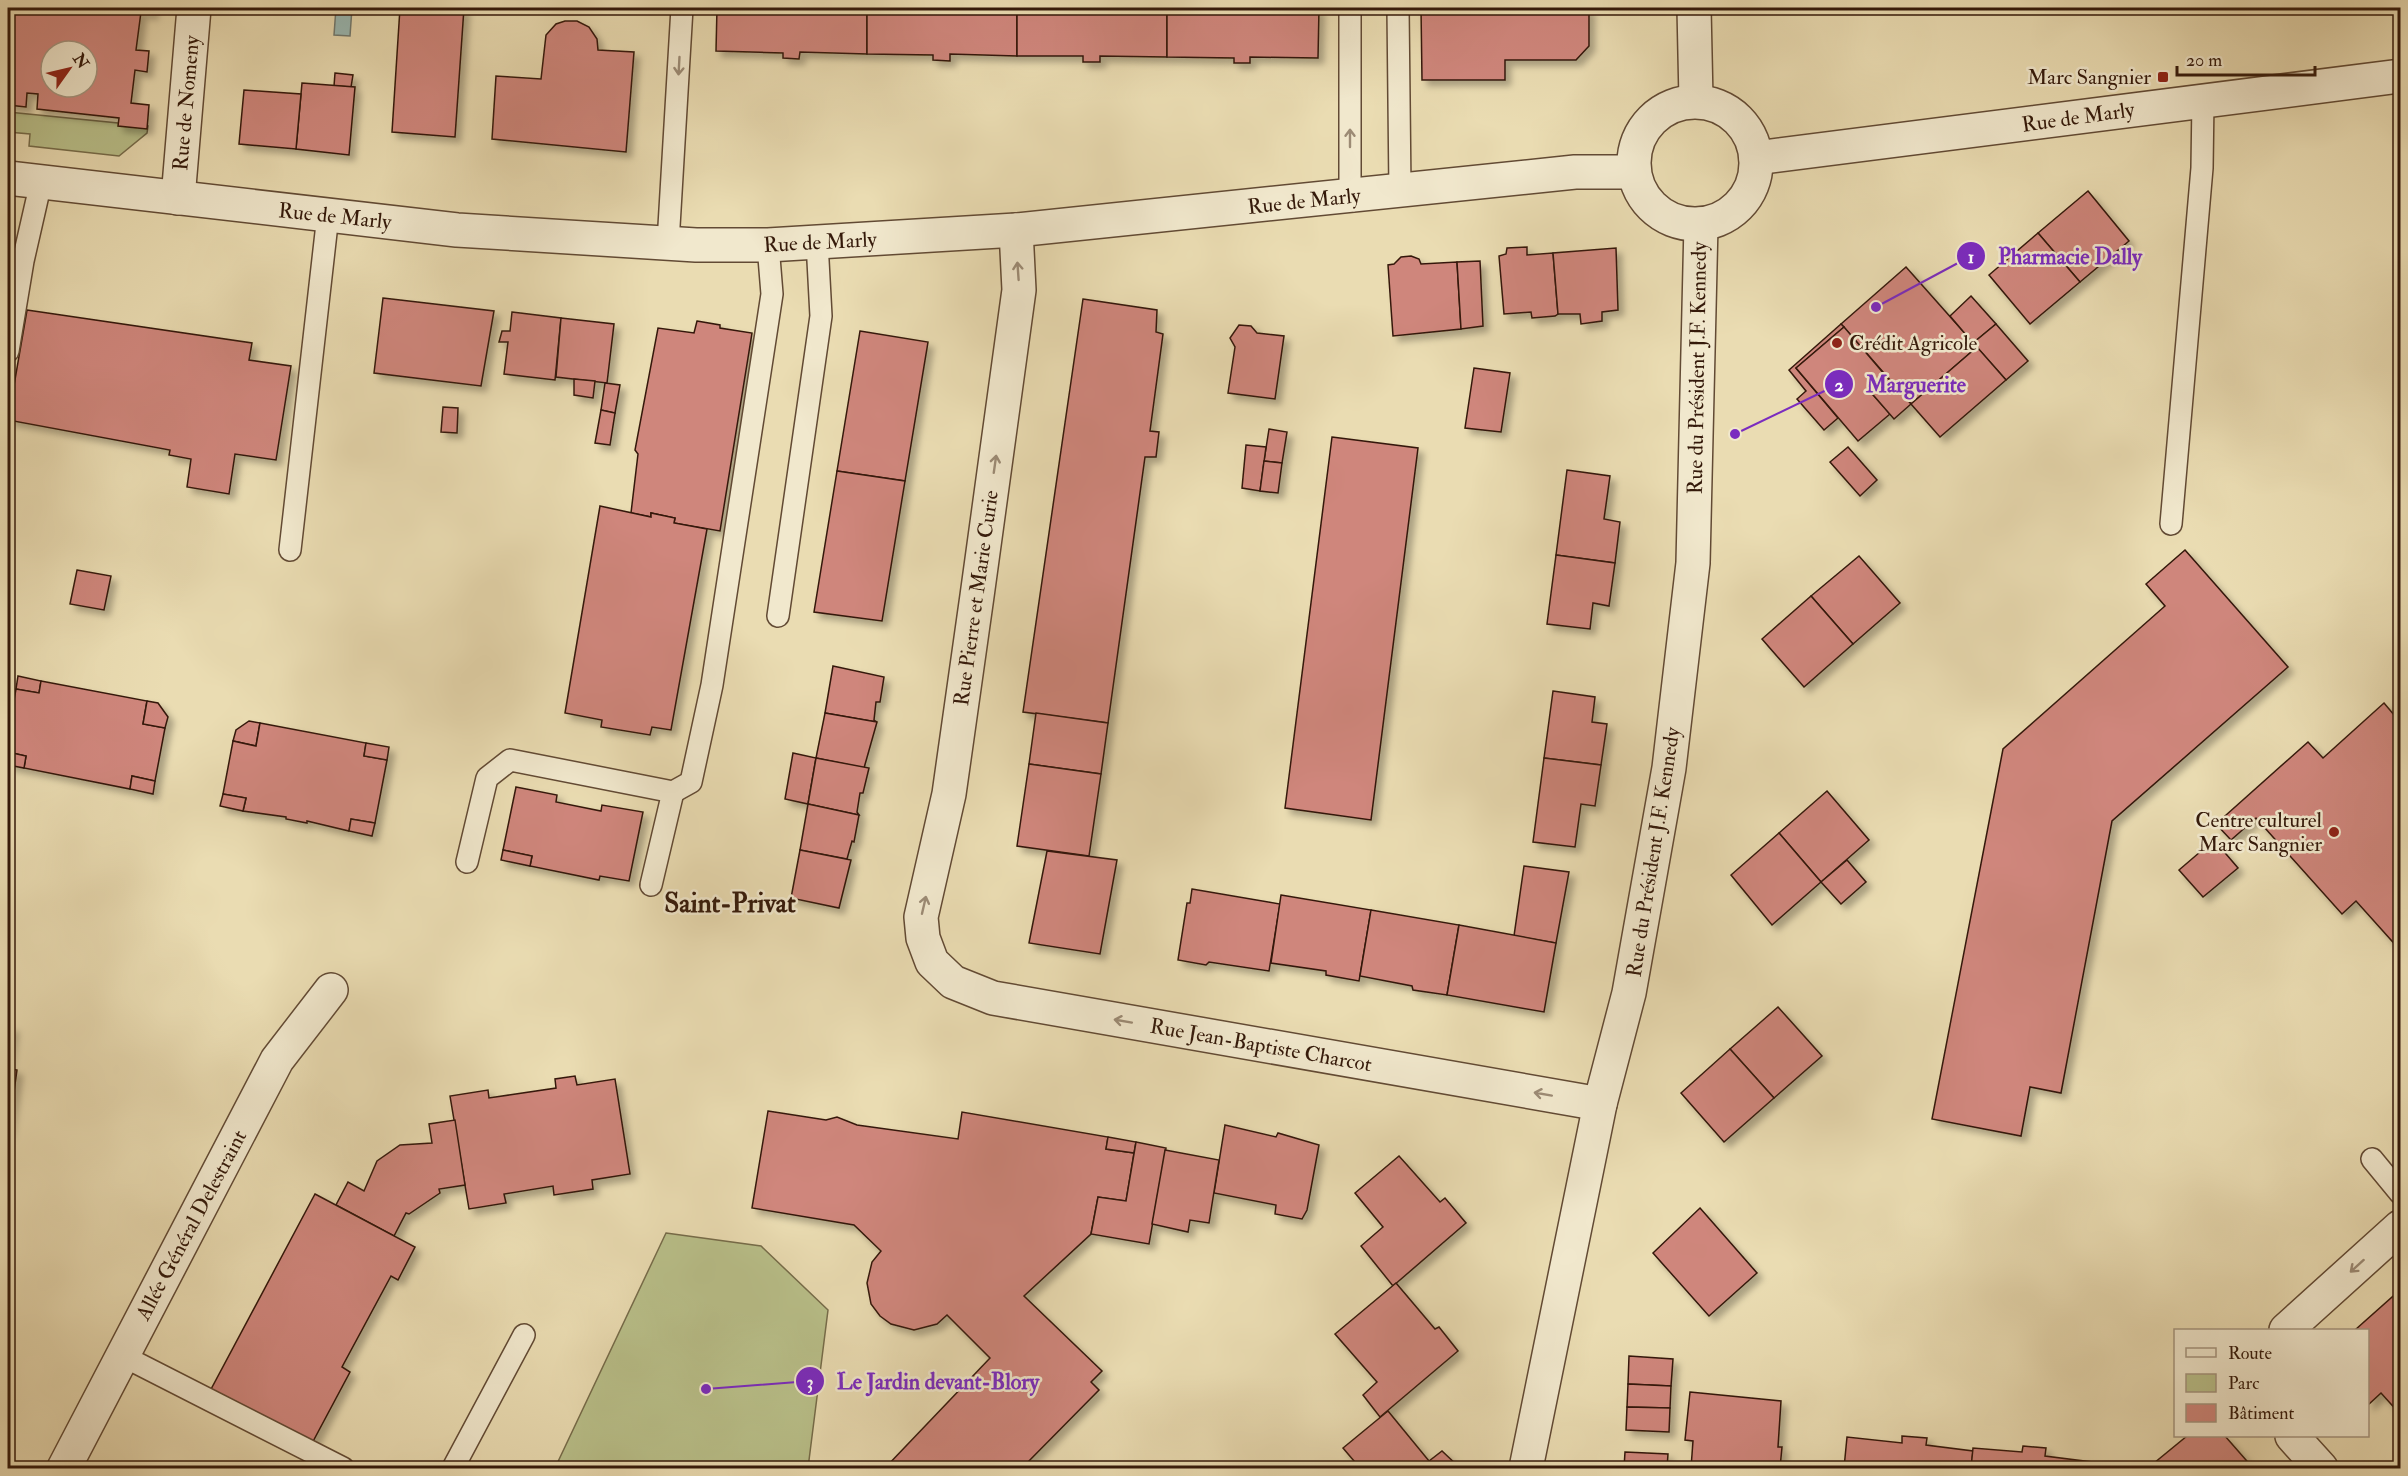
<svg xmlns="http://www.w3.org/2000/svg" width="2408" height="1476" viewBox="0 0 2408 1476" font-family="'IM FELL Double Pica',serif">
<defs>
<filter id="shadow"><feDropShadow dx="5.5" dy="5.5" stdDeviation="3" flood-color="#0004"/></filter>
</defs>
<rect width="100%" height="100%" fill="#eadcb2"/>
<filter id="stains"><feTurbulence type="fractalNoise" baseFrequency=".00333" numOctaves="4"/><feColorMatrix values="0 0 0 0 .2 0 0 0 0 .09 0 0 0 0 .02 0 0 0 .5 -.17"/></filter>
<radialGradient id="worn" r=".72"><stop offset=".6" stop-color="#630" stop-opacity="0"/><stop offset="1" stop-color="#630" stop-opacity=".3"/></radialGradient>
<g fill="#b9c08a" stroke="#766c4a" stroke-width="1.5">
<path d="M8,112L148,126L147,133L119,156L29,146L30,134L8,132Z"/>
<path d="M666,1233L761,1246L828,1310L808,1468H555Z"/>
</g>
<path fill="#9abab5" stroke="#717a71" stroke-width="1.5" d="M336,8H352L350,36L334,35Z"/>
<g fill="#cf867b" stroke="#34190a" stroke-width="1.5" fill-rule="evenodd" filter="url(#shadow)">
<path d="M8,8H153L152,14L141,12L136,50L149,51L147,72L135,70L131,103L149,105L147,129L118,126L119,118L37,109L38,94L27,93L26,107L8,105ZM51,51H87V87H51Z"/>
<path d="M400,8H464L455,137L392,132Z"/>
<path d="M717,8H867V54L800,52L799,59L783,58V53L716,51Z"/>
<path d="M867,8H1017V56L950,54V61L933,60V55L867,54Z"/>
<path d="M1017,8H1167V57L1100,56V62H1083V56H1017Z"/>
<path d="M1167,8H1319L1318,58L1250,57V63H1234V58L1167,57Z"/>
<path d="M1421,8H1589V46L1576,60H1505V80H1422Z"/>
<path d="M565,21H577L589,27L597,39L598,50L634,52L626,152L492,139L496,76L541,79L546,35L556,24Z"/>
<path d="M335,73L353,75L351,87L334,86Z"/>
<path d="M302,83L355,87L349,155L296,149Z"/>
<path d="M244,90L301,94L296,149L239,144Z"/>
<path d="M2088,191L2129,241L2080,282L2038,233Z"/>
<path d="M2038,233L2080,282L2030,324L1989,275Z"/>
<path d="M1527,247V255L1553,253L1558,314L1555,316L1532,318L1531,312L1504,314L1499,256L1506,254L1507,248Z"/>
<path d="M1616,248L1618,310L1602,312V321L1581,324L1580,314H1558L1553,253Z"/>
<path d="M1411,256L1419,259L1421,264L1457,262L1461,329L1393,336L1388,265L1394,264L1401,257Z"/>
<path d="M1480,261L1483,326L1461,329L1457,262Z"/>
<path d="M1906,267L1977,347L1911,404L1841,324Z"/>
<path d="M1971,296L1996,324L1973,343L1950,316Z"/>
<path d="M383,298L494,311L481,386L374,373Z"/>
<path d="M1083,299L1157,310L1156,332L1163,334L1150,431L1159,432L1156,457H1145L1108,723L1023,712Z"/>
<path d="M27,310L252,343L249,360L291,366L276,460L235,454L229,494L187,487L191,459L169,455L170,450L8,420Z"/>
<path d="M512,312L561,318L555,380L504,374L508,342H499L502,331H510Z"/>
<path d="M561,318L614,324L607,383L556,377Z"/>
<path d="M697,321L720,325V328L752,333L720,531L674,523L675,518L651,513V517L631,513L638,454L635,450L658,328L694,333Z"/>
<path d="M1841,324L1844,327L1796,368L1838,418L1824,430L1797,399L1806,391L1789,370Z"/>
<path d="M1996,324L2028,361L2006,380L1973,343Z"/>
<path d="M1239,325L1251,326L1257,333L1284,336L1275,399L1228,393L1235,347L1230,338Z"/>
<path d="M1844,327L1885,375L1868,389L1890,414L1858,441L1796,368Z"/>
<path d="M860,331L928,342L905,481L837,471Z"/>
<path d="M1977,347L2006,380L1940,437L1911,404Z"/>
<path d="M1474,368L1510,373L1501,432L1465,428Z"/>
<path d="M1885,375L1911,404L1894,419L1868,389Z"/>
<path d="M574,379L595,381L593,398L574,395Z"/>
<path d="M605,383L620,385L615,413L601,410Z"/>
<path d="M443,407L458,408L457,433L441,432Z"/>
<path d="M601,410L615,413L610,445L595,443Z"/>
<path d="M1269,429L1287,432L1282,463L1264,461Z"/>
<path d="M1332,437L1418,448L1371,820L1285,808Z"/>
<path d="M1246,445L1266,447L1260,491L1242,488Z"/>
<path d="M1848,447L1877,480L1860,496L1830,462Z"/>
<path d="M1264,461L1282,463L1278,493L1260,491Z"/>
<path d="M1567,470L1610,476L1604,519L1620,522L1615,563L1556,555Z"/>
<path d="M837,471L905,481L882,621L814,612Z"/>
<path d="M600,506L651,517V513L675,518L674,523L707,529L671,730L652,727L650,735L601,727L602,720L565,713Z"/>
<path d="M2185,550L2288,667L2112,821L2061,1093L2030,1087L2021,1136L1932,1119L2003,749L2165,606L2146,584Z"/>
<path d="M1556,555L1615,563L1609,606L1593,603L1590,629L1547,624Z"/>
<path d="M1859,556L1900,603L1853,644L1811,596Z"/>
<path d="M77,570L111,576L104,610L70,604Z"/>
<path d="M1811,596L1853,644L1804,687L1762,639Z"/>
<path d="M833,666L884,677L880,702H876L874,720L877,722L825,713Z"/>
<path d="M18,676L41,681L39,693L16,689Z"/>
<path d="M41,681L147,701L143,724L165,728L155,781L132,776L130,789L24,768L26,756L8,752V732L16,689L39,693Z"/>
<path d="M1553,691L1595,697L1592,722L1607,724L1601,765L1544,758Z"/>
<path d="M147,701L158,703L168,717L165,728L143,724Z"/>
<path d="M2384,703L2400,722V950L2356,901L2342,914L2256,818L2231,840L2216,824L2308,742L2323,758Z"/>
<path d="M825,713L877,722L864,768L816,758Z"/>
<path d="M1036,713L1108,723L1101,774L1029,764Z"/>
<path d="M249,721L260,723L256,746L233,741L236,730Z"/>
<path d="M260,723L366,743L364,756L387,760L375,823L351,819L349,831L307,821V823L286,819V817L243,811L246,798L223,794L233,741L256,746Z"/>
<path d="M366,743L389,747L387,760L364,756Z"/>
<path d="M8,752L26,756L24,768L8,765Z"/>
<path d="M793,753L816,758L808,804L785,799Z"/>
<path d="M816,758L869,768L863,793H860L857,812L859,815L808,804Z"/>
<path d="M1544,758L1601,765L1595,806L1581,804L1575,847L1533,842Z"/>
<path d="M1029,764L1101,774L1089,856L1017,846Z"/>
<path d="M132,776L155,781L153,794L130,789Z"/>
<path d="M516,787L557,795L556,802L601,811L602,805L643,812L629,881L600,876L599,880L530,866L532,856L503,850Z"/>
<path d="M1827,791L1869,840L1821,882L1779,833Z"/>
<path d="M223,794L246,798L243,811L220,806Z"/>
<path d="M808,804L859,815L854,842L852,841L847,859L800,850Z"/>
<path d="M351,819L375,823L372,836L349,831Z"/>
<path d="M1779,833L1821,882L1772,925L1731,875Z"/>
<path d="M2214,840L2238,868L2203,897L2179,870Z"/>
<path d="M503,850L532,856L530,866L501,860Z"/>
<path d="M800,850L851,860L839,908L791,898Z"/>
<path d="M1047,851L1117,860L1100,954L1029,943Z"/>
<path d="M1847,860L1866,882L1841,904L1821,882Z"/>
<path d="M1524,866L1569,872L1556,943L1514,936Z"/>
<path d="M1192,889L1280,904L1269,971L1209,962L1206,965L1178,960L1187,903H1190Z"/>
<path d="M1281,895L1371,910L1359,981L1326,975V971L1271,963Z"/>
<path d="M1371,910L1459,925L1447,995L1413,990L1412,986L1360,976Z"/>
<path d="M1459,925L1556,943L1544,1012L1447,995Z"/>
<path d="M1778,1007L1822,1056L1774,1098L1730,1049Z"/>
<path d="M8,1026L13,1027L8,1065Z"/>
<path d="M1730,1049L1774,1098L1724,1142L1681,1093Z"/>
<path d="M8,1068L17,1070L8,1134Z"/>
<path d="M575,1076L577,1085L615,1079L630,1174L592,1180L593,1189L554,1195L553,1186L504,1194L506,1203L469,1209L450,1096L488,1090L489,1098L556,1088L555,1079Z"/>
<path d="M768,1111L826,1120L837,1117L857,1125L958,1139L962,1112L1108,1137L1106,1149L1134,1153L1126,1201L1098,1197L1091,1234L1024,1296L1102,1371L1091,1382L1099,1390L1022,1468H885L990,1358L947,1315L937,1324L914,1330L891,1324L880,1316L871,1304L867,1283L872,1262L881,1251L854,1225L752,1208Z"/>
<path d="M455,1120L465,1185L439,1189L440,1193L409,1214L406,1213L394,1236L336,1205L348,1182L364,1191L377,1161L400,1145L432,1143L429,1124Z"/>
<path d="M1225,1125L1276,1137L1278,1133L1319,1145L1307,1210L1302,1219L1275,1214L1276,1205L1214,1193Z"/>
<path d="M1108,1137L1136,1142L1134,1153L1106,1149Z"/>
<path d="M1136,1142L1166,1148L1149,1244L1091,1234L1098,1197L1126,1201Z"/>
<path d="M1165,1150L1219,1160L1209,1223L1190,1220L1188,1232L1152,1224Z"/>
<path d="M1399,1156L1440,1202L1445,1198L1466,1223L1393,1286L1361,1246L1383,1227L1355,1193Z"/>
<path d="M315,1194L415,1247L398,1280L391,1276L342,1367L350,1372L310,1447L209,1393Z"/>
<path d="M1700,1208L1757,1273L1709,1316L1653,1253Z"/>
<path d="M1396,1283L1435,1329L1439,1327L1458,1351L1380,1417L1363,1395L1377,1382L1335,1334Z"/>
<path d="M2400,1290V1363L2398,1365L2400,1367V1414L2381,1393L2368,1405V1330H2355Z"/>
<path d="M1629,1356L1673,1359L1671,1386L1628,1384Z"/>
<path d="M1628,1384L1671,1386L1670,1408L1627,1407Z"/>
<path d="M1690,1392L1781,1401L1778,1447H1782L1780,1468H1691L1693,1441L1685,1440Z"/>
<path d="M1627,1407L1670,1408L1669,1432L1626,1430Z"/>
<path d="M1388,1411L1429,1461L1442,1451L1460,1468H1360L1343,1448Z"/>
<path d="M1902,1436L1927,1438L1926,1445L1973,1451L1971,1468H1844L1847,1437L1902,1443Z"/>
<path d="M2187,1436H2225L2253,1468H2148Z"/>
<path d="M2023,1446L2046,1448L2045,1456L2092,1462L2091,1468H1971L1973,1448L2022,1452Z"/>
<path d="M1625,1452L1668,1454L1667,1468H1624Z"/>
</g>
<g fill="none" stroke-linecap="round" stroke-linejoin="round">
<defs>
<g id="service">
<path d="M1398,8L1400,191"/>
<path d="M1350,196V8"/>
<path d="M668,243L682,8"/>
<path d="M8,351L23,261L41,182"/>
<path d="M2171,524L2202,168L2203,100"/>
<path d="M290,550L328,215"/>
<path d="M778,616L821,316L817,242"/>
<path d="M467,862L487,778L510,760L673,792L691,782L712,685L772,294L768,245"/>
<path d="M651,885L673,792"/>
<path d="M2372,1159L2400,1193"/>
<path d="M123,1356L343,1468"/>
<path d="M453,1468L524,1335"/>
</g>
<g id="minor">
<path d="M1756,158L2400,76"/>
<path d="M8,178L457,230L696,245H768L1016,230L1575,172H1633"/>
<path d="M178,198L194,8"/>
<path d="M1016,230L1019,290L977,596L949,794L921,917L923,938L932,962L953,982L993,998L1600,1104"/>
<path d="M2286,1330L2400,1227"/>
<path d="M2292,1436L2321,1468"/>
<path d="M64,1468L277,1060L331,990"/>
</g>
<g id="tertiary">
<path d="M1694,8L1696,100"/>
<circle cx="1695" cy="163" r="61"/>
<path d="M1526,1468L1600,1104L1629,993L1669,768L1693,563L1701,224"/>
</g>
</defs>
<use href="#service" stroke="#624a34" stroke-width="24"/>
<use href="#minor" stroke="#624a34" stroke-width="36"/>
<use href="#tertiary" stroke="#624a34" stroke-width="36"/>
<use href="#service" stroke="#f1e8cd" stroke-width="21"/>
<use href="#minor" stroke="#f1e8cd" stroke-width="33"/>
<use href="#tertiary" stroke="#f1e8cd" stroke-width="33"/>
</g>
<defs><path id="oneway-shaft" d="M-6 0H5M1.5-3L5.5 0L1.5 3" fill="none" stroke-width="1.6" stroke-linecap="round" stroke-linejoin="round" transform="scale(1.5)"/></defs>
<g stroke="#9c8b75">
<use href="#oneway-shaft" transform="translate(679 66) rotate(93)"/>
<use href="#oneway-shaft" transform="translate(1350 138) rotate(-90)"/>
<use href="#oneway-shaft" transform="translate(1018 271) rotate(-94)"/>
<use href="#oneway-shaft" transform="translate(995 464) rotate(-82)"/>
<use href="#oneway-shaft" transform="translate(924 905) rotate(-77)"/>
<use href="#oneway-shaft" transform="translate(1123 1021) rotate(-170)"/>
<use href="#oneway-shaft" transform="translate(1543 1094) rotate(-170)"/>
<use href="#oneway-shaft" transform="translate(2357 1266) rotate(138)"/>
</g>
<g fill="#8f2418" stroke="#f1e8cd" stroke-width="2">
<rect x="2157" y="71" width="12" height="12" rx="3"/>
<circle cx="1837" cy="343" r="6"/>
<circle cx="2334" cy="832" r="6"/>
</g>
<g text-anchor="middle" stroke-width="5" stroke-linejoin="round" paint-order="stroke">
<g font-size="21" fill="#34190a" stroke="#f1e8cd" text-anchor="end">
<text x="2151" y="84">Marc Sangnier</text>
<text x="1849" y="350" text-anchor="start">Crédit Agricole</text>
<text x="2322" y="827">Centre culturel<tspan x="2322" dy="24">Marc Sangnier</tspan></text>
</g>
<g font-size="21" fill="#34190a" stroke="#f1e8cd">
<text transform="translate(186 103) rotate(-85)" y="7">Rue de Nomeny</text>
<text transform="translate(2078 117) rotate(-8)" y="7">Rue de Marly</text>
<text transform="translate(1304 201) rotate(-6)" y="7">Rue de Marly</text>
<text transform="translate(335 216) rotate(6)" y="7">Rue de Marly</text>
<text transform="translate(820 242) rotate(-3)" y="7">Rue de Marly</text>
<text transform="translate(1697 368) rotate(-89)" y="7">Rue du Président J.F. Kennedy</text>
<text transform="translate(976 598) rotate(-82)" y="7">Rue Pierre et Marie Curie</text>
<text transform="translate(1653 852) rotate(-81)" y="7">Rue du Président J.F. Kennedy</text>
<text transform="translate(1261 1045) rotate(10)" y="7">Rue Jean-Baptiste Charcot</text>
<text transform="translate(191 1225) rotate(-62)" y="7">Allée Général Delestraint</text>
</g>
<g font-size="27" font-weight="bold" fill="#34190a" stroke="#f1e8cd">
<text x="730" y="912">Saint-Privat</text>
</g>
</g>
<path fill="none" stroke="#7b2cbf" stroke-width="2" d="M1876 307L1971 256M1735 434L1839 384M706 1389L810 1381"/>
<g fill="#7b2cbf" stroke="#f1e8cd" stroke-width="2">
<circle cx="1876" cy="307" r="6"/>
<circle cx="1735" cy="434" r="6"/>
<circle cx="706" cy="1389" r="6"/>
<circle cx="1971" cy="256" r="15"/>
<circle cx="1839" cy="384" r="15"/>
<circle cx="810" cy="1381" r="15"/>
</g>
<g font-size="18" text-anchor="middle" font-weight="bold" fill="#fff">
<text x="1971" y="263">1</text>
<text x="1839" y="391">2</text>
<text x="810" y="1388">3</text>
</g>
<g font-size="22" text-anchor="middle" font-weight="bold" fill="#7b2cbf" stroke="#f1e8cd" stroke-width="5" stroke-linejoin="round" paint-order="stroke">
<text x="2070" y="264">Pharmacie Dally</text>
<text x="1916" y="392">Marguerite</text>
<text x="938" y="1389">Le Jardin devant-Blory</text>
</g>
<rect width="2408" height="1476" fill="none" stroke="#eadcb2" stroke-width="30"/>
<rect x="9" y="9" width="2390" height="1458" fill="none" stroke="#34190a" stroke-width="3"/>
<rect x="15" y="15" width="2378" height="1446" fill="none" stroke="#34190a" stroke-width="1.5"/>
<rect x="2174" y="1329" width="195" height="108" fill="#f1e8cd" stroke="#a5957f" stroke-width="1.5"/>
<rect x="2186" y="1348" width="30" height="9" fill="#f1e8cd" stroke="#a5957f" stroke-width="1.5"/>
<text x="2228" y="1359" font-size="18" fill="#34190a">Route</text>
<rect x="2186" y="1374" width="30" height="18" fill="#b9c08a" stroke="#a5957f" stroke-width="1.5"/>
<text x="2228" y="1389" font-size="18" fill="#34190a">Parc</text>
<rect x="2186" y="1404" width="30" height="18" fill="#cf867b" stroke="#a5957f" stroke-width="1.5"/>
<text x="2228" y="1419" font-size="18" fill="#34190a">Bâtiment</text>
<g transform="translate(69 69) rotate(56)"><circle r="28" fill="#f1e8cd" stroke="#a5957f" stroke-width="1.5"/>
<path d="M0-4.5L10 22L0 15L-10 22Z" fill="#8f2418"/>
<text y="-9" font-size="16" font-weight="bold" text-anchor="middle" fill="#34190a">N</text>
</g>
<path d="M2177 66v9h138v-9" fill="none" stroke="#34190a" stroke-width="3"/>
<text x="2186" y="66" font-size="18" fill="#34190a" stroke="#f1e8cd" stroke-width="4.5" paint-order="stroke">20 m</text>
<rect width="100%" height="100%" filter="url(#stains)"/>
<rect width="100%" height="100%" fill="url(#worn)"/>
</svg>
